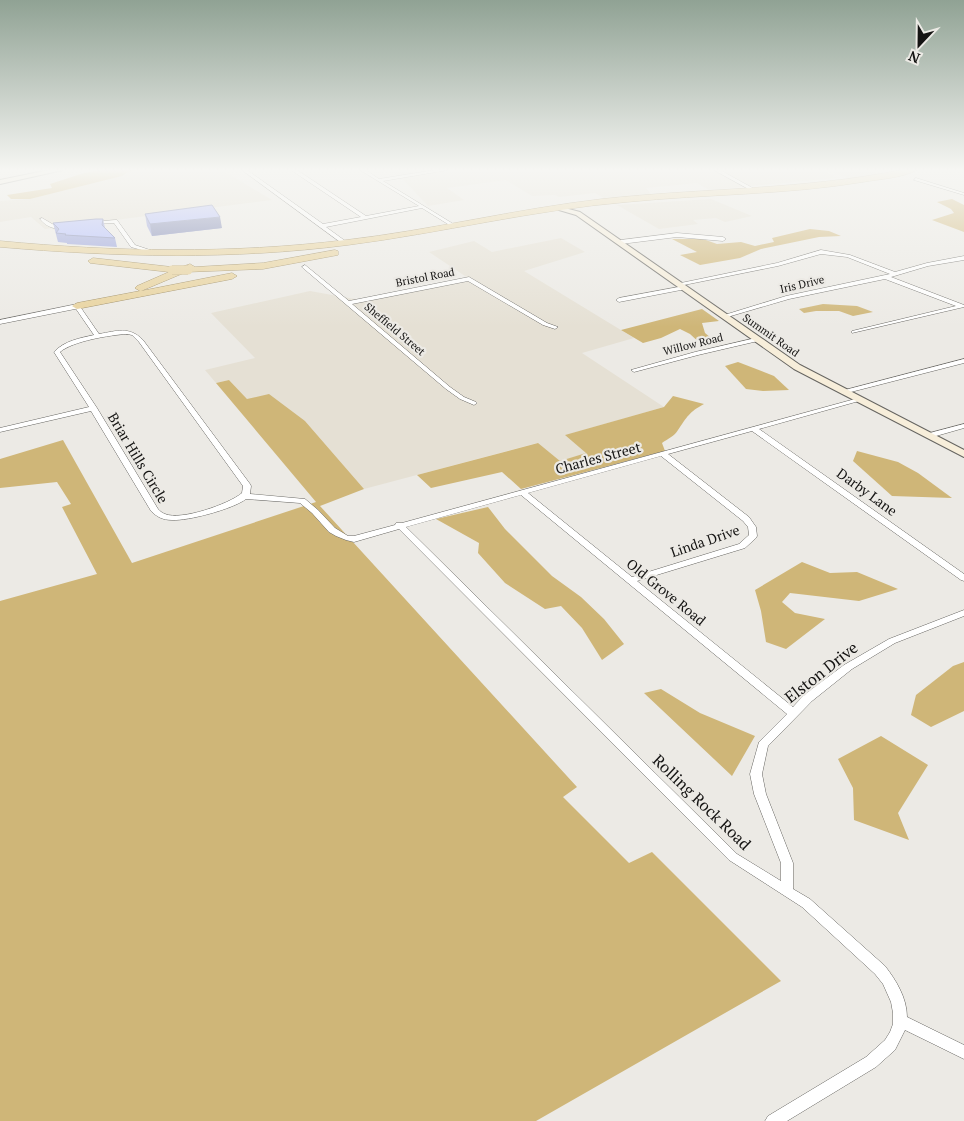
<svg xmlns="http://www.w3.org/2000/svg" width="964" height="1121" viewBox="0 0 964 1121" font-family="'PT Serif',serif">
<rect width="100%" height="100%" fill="#eceae5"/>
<g fill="#e5e0d4">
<path d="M135,170H222L272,200L45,229L31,217L0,222V201L30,199L122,176L126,173Z"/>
<path d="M372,170H823L837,178L709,190L697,183L646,188L651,194L604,198L595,193L559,197L555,195L532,196L506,180L447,188L464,200L428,206L400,176L389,171L377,173Z"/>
<path d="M827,170H869L882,175L850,179Z"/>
<path d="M711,199L752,216L725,222L716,218L693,220L698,224L659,229L617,205Z"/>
<path d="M561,238L585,252L524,271L634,338L582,353L664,407L566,435L587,453L560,461L537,443L364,489L305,421L247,399L229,380L216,383L205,370L255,358L211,313L310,291L360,300L468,278L429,252L474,241L492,252Z"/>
</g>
<g fill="#cfb678">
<path d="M101,170H135L126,173L122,176L30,199H11L7,195L52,188L50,184L84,173Z"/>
<path d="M952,199L964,205V232L932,220L954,213L951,209L937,202Z"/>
<path d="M810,229L829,231L841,236L819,237L761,249L740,258L700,265L680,255L697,252L672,239H703L717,244L741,242L755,246L774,242L772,238Z"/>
<path d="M823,304L857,306L873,312L853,316L839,311H816L804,313L799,309Z"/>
<path d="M702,309L719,321L702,323L705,333L717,343L703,346L690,334L680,329L661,338L643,343L621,330Z"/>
<path d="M738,362L774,376L789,390L763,391L746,389L725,366Z"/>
<path d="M229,380L247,399L269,394L305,421L364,489L320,506L577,787L563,797L629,863L652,852L781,981L536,1121H0V601L97,574L62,507L71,504L57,482L0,488V459L63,440L132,563L316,502L216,383Z"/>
<path d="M673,396L704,404C689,412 687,417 678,430C675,436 667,439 662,443L665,451L521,489L502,472L431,488L417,475L538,443L560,461L586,453L565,435L664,407Z"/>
<path d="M857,451L898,462L918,473L952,498L892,496L853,461Z"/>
<path d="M488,507L505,529L552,576L581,597L604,619L624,644L602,660L582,628L561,606L545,609L505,583L478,553L479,543L436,519Z"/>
<path d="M802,562L830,573L857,572L898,589L859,601L790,593L782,602L795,613L825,619L786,649L766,642L761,611L755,590Z"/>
<path d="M964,662V711L931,727L911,715L916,695L953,666Z"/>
<path d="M661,689L700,713L755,736L732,776L644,693Z"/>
<path d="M881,736L928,765L898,813L909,840L854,820L853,788L838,759Z"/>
</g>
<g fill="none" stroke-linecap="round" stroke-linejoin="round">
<defs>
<g id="minor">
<path d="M242,170H247L323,224L361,217L291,170H297L366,216L419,206L360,170H366L379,179L435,170H448L383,181L455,225L451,226L422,208L326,227L348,243L343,244Z"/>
<path d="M714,170H720L758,191L754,192Z"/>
<path d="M916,178L964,193V195L914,180Z"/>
<path d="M42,218L54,225L66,226L68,227C58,231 47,228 40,219Z"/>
<path d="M115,220H117L135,245L156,252V254L131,247L114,223L94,224L92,223L94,222Z"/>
<path d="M677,233L723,237L726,239L723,241L677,237L621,244L618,242L621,240Z"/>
<path d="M821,250L850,255L895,272L927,263L964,256V260L928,266L891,277L964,305V307L852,333V331L956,306L885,279L789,299L724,318L721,316L786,296L890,274L847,257L821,254L778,266L679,286L676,284L777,263Z"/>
<path d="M305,265L349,301L469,277L547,323L558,327L555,329L543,325L468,281L352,304L450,387L464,397L476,402L477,403L474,405L460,399L446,389L303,268L302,267Z"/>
<path d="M684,286L686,287V289L619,302L616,300L619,298Z"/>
<path d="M77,304L79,305L99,334C117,331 129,326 143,340L250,484L251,486L250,494L305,499L318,510L335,528L348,536H354L395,525L396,523H402L855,399H859V401L759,429L964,574V581L961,580L752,431L668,454L749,517L756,527L757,536L756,538L745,548L637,581L793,707L804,695L844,665L889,639L964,610V616L895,643L852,669L812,701L768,746L762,774L766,794L793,863V889L810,899L885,966C896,980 907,998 907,1017L964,1045V1059L905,1030L895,1050L876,1067L787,1121H765L768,1116L866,1057L885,1040L890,1032L893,1024V1013L891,1002L883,984L875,974L802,907L729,860L399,529L354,542L346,540L336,536L329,532L312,513L300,503L246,499C233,509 188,521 172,520C163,520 157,517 151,511L91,411L0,432V428L89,407L54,352C64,341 80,338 94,335L74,306ZM127,334L132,335L139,342L243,486L242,493C229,504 181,521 165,514C162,513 160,511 158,509L97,408L60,352C73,341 110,335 127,334ZM661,456L743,521L748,527L749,535L739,544L632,577L528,493ZM521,495L787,714L759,742L750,774L754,794L781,863V881L737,854L406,527Z"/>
<path d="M756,338L759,340L758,341L698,355L634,372L631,370L695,352Z"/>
<path d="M964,359V363L843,394L840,392L841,391Z"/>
<path d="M964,424V428L929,438L925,436L926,434Z"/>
</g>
<path id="tertiary" d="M77,304H80V308L0,324V320Z"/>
<g id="secondary">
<path d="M49,170H63L0,184V180Z"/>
<path d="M561,207L580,212L800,365L964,450V457L794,369L576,215L559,210V208Z"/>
</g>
<g id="trunk">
<path d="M901,170H917C902,178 880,179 863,182C785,195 706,194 627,202C533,210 441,233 348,245C232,260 116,257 0,247V241C115,252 231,254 346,240C432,230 516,209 602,199C702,188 802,190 901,170Z"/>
<path d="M335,250L338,251V255L263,269L186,272L141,291L232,273L237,276L232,279L77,309L72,306L77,303L140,291L135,288L137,286L169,272L90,263L88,261L93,258L172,267L176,269L190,264L195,267L263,263Z"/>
</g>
</defs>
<use href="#minor" stroke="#666561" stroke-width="1"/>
<use href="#tertiary" stroke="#666561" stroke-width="1"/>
<use href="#secondary" stroke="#666561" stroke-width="2"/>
<use href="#trunk" stroke="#9b885c" stroke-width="1"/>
<use href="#minor" fill="#fff" fill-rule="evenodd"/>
<use href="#tertiary" fill="#fff" fill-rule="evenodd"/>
<use href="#secondary" fill="#f7eeda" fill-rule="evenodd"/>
<use href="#trunk" fill="#e8d29c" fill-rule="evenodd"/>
<defs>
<path id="trunk-bridge" d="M172,270H188"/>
</defs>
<use href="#trunk-bridge" stroke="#9b885c" stroke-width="9" stroke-linecap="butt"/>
<use href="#trunk-bridge" stroke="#e8d29c" stroke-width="9"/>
</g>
<g fill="#959fdb">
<path d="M145,214L222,228L152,236L147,226Z"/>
<path d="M103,219L105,228L115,238L117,247L67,244V243L58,242L53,223Z"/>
</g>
<path fill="#7982b2" d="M220,217L222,228L152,236L150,224Z"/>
<g fill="#adb9ff" stroke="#7982b2">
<path d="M212,205L220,217L150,224L145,214Z"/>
<path d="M96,219H103L102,225L115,238L65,235L66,234L56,233L59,229L53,223Z"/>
</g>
<linearGradient id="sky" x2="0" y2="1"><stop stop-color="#90a294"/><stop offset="0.52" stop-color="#f6f6f3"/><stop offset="1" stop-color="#f6f6f3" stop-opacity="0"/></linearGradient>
<rect width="964" height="327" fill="url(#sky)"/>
<g text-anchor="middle" stroke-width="4.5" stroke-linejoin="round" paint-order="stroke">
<g font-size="11" fill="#151413" stroke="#eceae5">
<text transform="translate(425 277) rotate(-11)" y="4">Bristol Road</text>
<text transform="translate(802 284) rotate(-13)" y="4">Iris Drive</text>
<text transform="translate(395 329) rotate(40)" y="4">Sheffield Street</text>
<text transform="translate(771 335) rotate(35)" y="4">Summit Road</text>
<text transform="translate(693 344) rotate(-14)" y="4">Willow Road</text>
</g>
<g font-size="14" fill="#151413" stroke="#eceae5">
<text transform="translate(138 458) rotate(59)" y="5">Briar Hills Circle</text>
<text transform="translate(598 458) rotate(-15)" y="5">Charles Street</text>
<text transform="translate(867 492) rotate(36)" y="5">Darby Lane</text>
<text transform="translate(705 541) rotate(-19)" y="5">Linda Drive</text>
<text transform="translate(666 592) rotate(39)" y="5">Old Grove Road</text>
</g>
<g font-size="16" fill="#151413" stroke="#eceae5">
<text transform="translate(821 672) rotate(-38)" y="6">Elston Drive</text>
<text transform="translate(702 802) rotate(44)" y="6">Rolling Rock Road</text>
</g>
</g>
<g transform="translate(919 45) rotate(202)" stroke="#eceae5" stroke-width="4" paint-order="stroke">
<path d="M0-4L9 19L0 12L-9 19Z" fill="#151413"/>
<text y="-8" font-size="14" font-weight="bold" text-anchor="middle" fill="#151413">N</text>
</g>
</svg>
